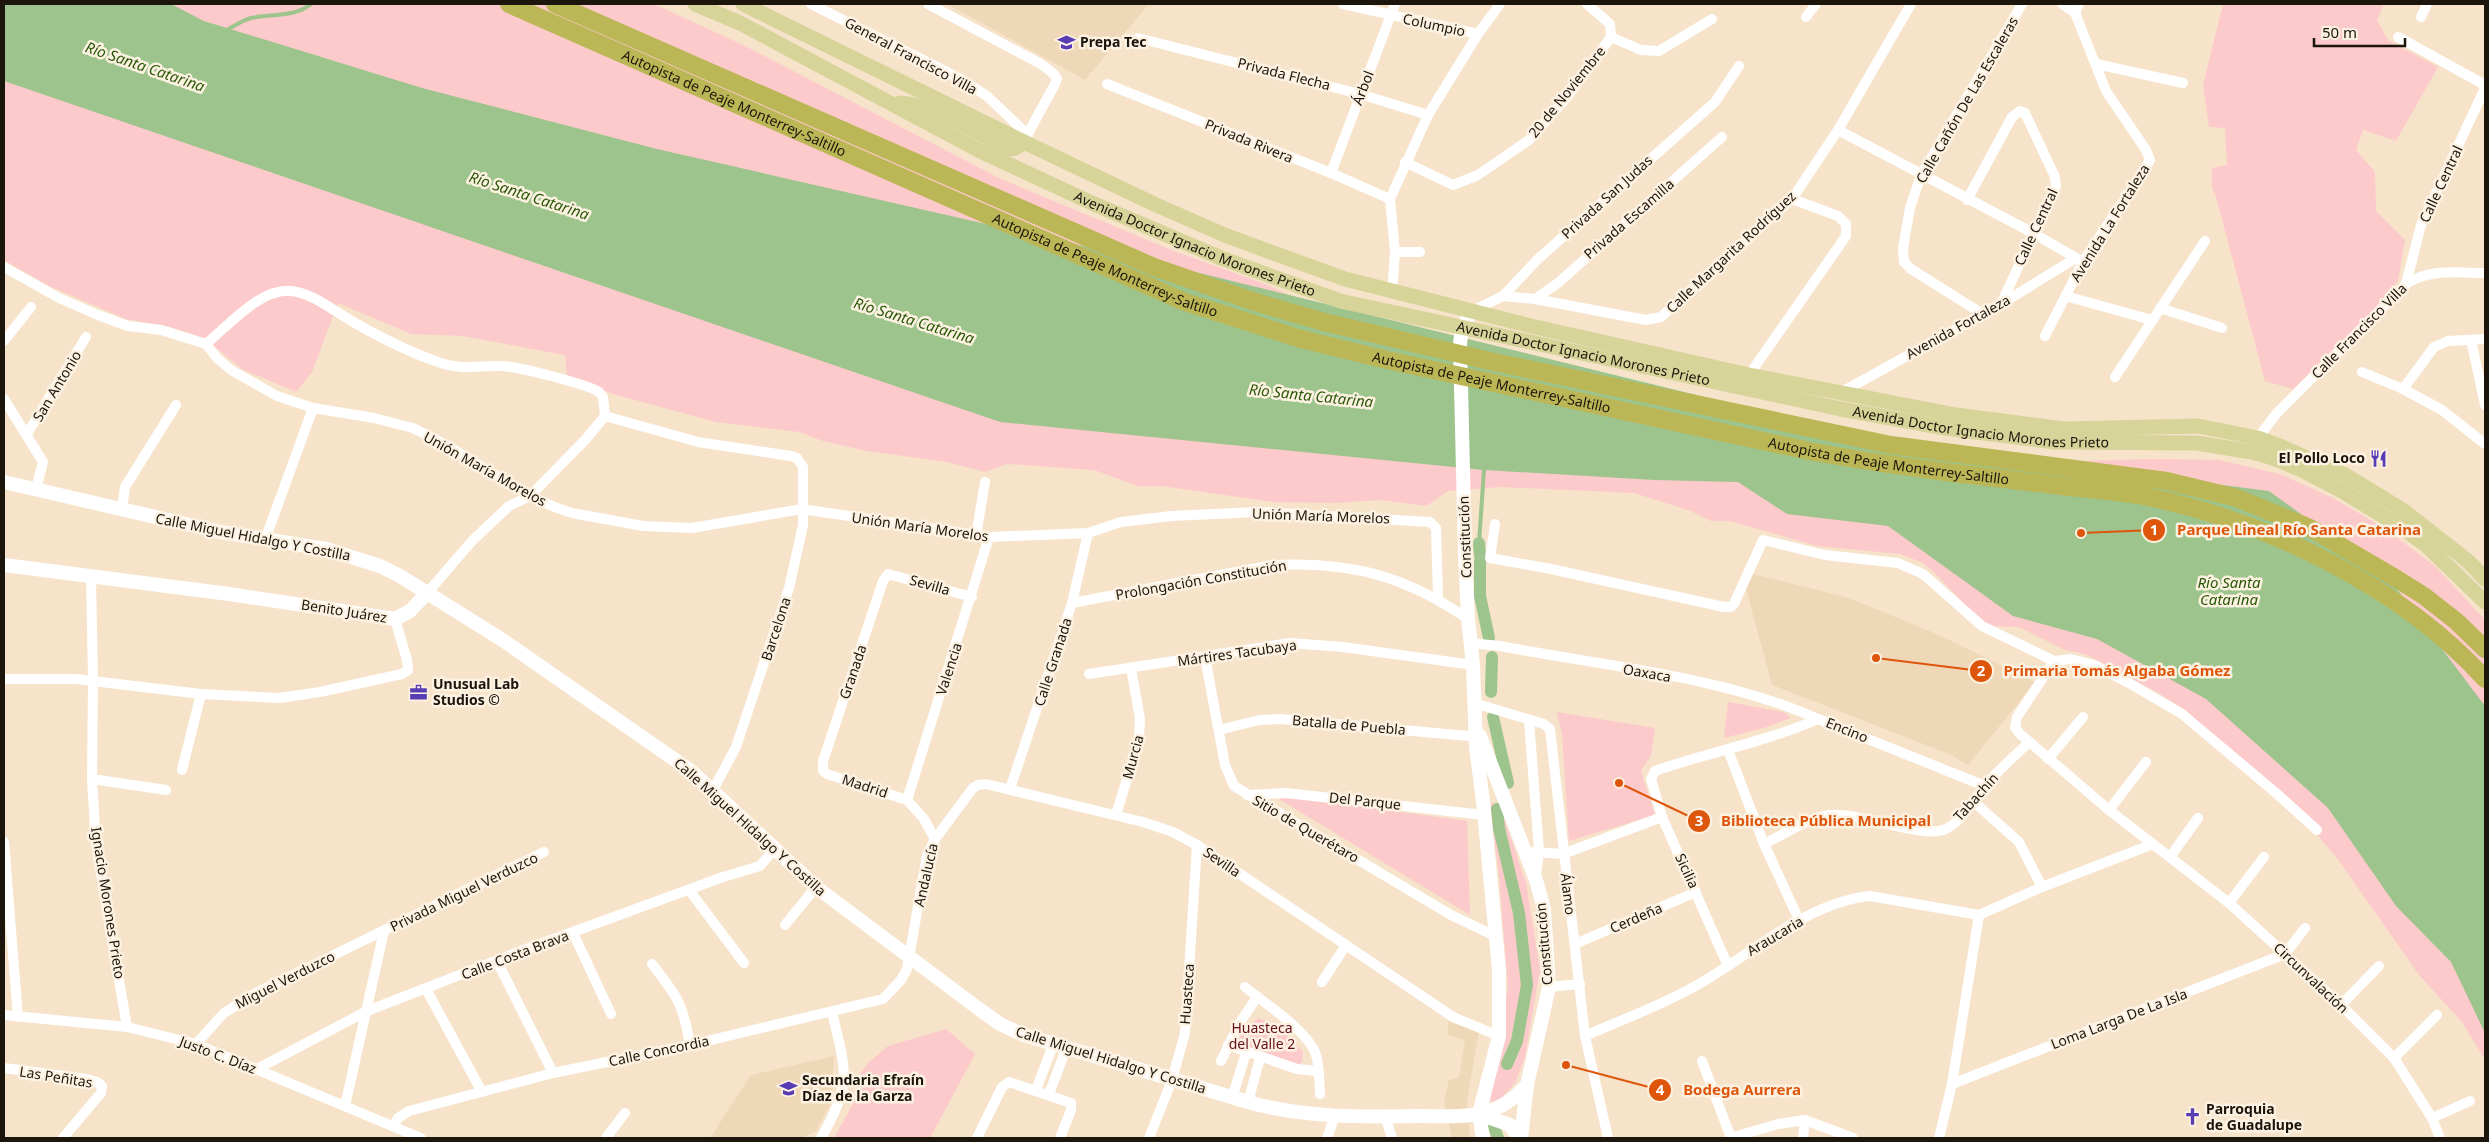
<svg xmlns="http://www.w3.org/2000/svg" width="2489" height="1142" viewBox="0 0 2489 1142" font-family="'Noto Sans',sans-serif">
<rect width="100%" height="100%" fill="#f6e3c9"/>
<g fill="#efd8b7">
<path d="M947,4H1149L1085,80Z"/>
<path d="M1752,574L1842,596L1861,603L1939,635L2035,682L1968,765L1949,754L1772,685L1745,585Z"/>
<path d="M1448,1022L1479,1031L1467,1101L1470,1138H1452L1444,1102L1449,1080L1459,1077L1465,1040L1448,1035Z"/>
<path d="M834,1056L832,1101L816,1131L801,1138H710L751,1075Z"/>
</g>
<g fill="#fdcacb">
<path d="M4,4H654L743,45L1001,179L1174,251L1265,284L1316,307L1743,409L1909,442L2049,462L2154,459L2219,460L2280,474L2333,498L2384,528L2435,566L2485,620V1060L2462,1022L2419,975L2337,858L2317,835L2187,711L2160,694L2085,654L2065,650L2019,627L1989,626L1969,609L1933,571L1921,562L1900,554L1817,546L1730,521H1711L1691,511L1634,493L1500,487L1448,491L1426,506L1381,500L1333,503L1273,502L1161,486H1138L1094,470L1007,464L985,472L947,462L867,451L823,441L799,432L716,422L613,394L567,375L565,355L463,336L411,334L338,303L312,372L296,392L242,369L204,338L171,327L126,319L49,286L4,260Z"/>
<path d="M2223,4H2384L2377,20L2388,40L2438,67L2396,141L2363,130L2356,150L2375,172L2376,211L2405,240L2398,281L2380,304L2293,389L2265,381L2216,197L2212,187V168L2227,165L2225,128L2209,127L2203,85Z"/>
<path d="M1728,702L1784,712L1791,718L1767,727L1724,738Z"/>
<path d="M1557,712L1655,728L1651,755L1641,771L1655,815L1569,841L1562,735Z"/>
<path d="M1285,796L1467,821L1470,915L1279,799Z"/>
<path d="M1492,802L1501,809L1526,883L1540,970L1525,1057L1515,1083L1499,1101H1487L1508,988L1499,875L1490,810Z"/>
<path d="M1259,1018L1284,1033L1303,1052L1302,1062L1299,1065L1273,1058L1240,1042L1241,1031Z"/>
<path d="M946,1029L975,1054L930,1138H834L855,1100L858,1076L868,1063L888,1046Z"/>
</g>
<path fill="#9dc48c" d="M4,4H171L204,21L422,88L657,149L1175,267L1888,442L2269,491L2388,577L2485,706V1033L2451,962L2396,906L2328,808L2206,699L2097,639L2013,616L1888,526L1787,514L1738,482L1654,480L1484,470L1000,422L4,81Z"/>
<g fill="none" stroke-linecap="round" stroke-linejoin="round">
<g stroke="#9dc48c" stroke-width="4">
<path d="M227,30C234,26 243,20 251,18C270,14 296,17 311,4"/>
<path d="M1479,543L1484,470"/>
</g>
<g stroke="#9dc48c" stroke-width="12">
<path d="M1479,543L1480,555"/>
<path d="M1480,561V596L1489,638"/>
<path d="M1491,692L1492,657"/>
<path d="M1493,717L1508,783"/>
<path d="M1497,809L1499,828L1519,913L1527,985L1517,1041L1507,1064"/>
<path d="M1494,1127L1498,1138"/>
</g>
<g stroke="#fff" stroke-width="10">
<path d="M811,4L959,78L987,96L1028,135"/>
<path d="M928,4L1041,64L1054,74L1057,79L1055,84L1025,139"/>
<path d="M1343,4L1478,34"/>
<path d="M2062,4L2075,13"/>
<path d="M1806,17L1816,4"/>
<path d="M2421,17L2427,4"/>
<path d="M1611,37L1641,50L1659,51L1712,19"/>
<path d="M2398,37L2485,85"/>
<path d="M1138,38L1360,94L1428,115"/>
<path d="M2096,64L2183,83"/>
<path d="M1107,84L1331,173L1390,199"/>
<path d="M1838,130L2033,233L2083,262"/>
<path d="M1405,162L1453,185L1478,175L1529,140L1568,96L1611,37L1610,24L1587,4"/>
<path d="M1331,173L1395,4"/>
<path d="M1967,200L2012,117L2020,111L2025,113L2055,177L2056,186L2001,304"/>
<path d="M1395,252H1420"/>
<path d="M4,267L59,298L98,315L128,326L161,330L206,344L217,358L231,370L277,396L313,408L374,418L413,428L448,446L530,496L557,508L572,513L643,526L692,528L802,509L989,537L1088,533L1121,522L1171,516L1257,512L1430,522L1436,528L1438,598"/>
<path d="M2406,284L2421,225L2485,88"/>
<path d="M1392,293L1395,252L1390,199L1428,115L1478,34L1500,4"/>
<path d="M1503,296L1538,259L1715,102L1739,66"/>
<path d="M2065,296L2152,320"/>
<path d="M1535,299L1558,283L1722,137"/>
<path d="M2160,308L2222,328"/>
<path d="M1472,311L1503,296L1535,299L1646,320L1661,317L1792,199L1838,130L1911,4"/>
<path d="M1981,313L1911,269L1904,262L1903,248L1910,208L1921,175L2022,4"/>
<path d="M2045,336L2083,262L2150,160L2146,150L2106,91L2075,13L2079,4"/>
<path d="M2471,340L2485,405"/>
<path d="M4,341L31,307"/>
<path d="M206,344C228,326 260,288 291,291C313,293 335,312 355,323C383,339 413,354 444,364C463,370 481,365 500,366C516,366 587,384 599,392L603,397L605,416L586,439L530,496L509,506L472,541L428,592"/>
<path d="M2362,372L2403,389L2442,410L2485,444"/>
<path d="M1749,375L1846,236V224L1838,216L1792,199"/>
<path d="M2115,377L2205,241"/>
<path d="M2403,389L2434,347L2448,341L2485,339"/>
<path d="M1840,393L2001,304L2076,258"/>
<path d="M4,399L43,462L36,489"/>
<path d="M605,416L698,442L791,456L797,458L803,467V525L789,588L736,747L713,790"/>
<path d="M27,434L86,337"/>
<path d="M2258,438L2276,414L2406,284C2429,268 2459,273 2485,273"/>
<path d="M122,510L125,487L176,405"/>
<path d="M1495,524L1490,558L1551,569L1724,607H1731L1734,604L1763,540L1825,555L1898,563L1923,574L1982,626L2054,661L2071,659L2094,665L2129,683L2182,714L2276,793L2317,830"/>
<path d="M976,536L985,482"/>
<path d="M265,540L313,408"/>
<path d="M91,576L93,681L92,779L96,845L127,1027"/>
<path d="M1072,603L1273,565C1351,562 1404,575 1468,619"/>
<path d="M1470,643L1500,646C1603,666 1723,676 1818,719"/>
<path d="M1205,657L1225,765L1234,786L1451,915L1495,936"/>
<path d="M2054,661L2017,717L2015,727L2019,733L2109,810L2229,903L2341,1005L2394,1058L2432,1118L2440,1138"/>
<path d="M1089,674L1290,643L1343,647L1473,665"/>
<path d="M4,679H76L201,694L279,698L320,692L402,674L408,670L407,660L395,619"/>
<path d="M1474,703L1544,724L1550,729L1585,1036L1608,1138"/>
<path d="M1529,720L1539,851L1536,877"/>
<path d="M1219,730L1259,720L1280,719L1480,737"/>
<path d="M1728,750L1764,844L1799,920"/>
<path d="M2048,759L2083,717"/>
<path d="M182,770L201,694"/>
<path d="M92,779L166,790"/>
<path d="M1010,789L1072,603L1088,533"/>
<path d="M1247,795L1286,793L1484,815"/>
<path d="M907,800L989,537"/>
<path d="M1974,802L2019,842L2042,887"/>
<path d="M2109,810L2146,762"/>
<path d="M1116,815L1139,739L1140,719L1131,668"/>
<path d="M935,839L973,788L978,785L986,784L1143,822L1173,832L1197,845L1453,1017L1499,1036"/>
<path d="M4,842L18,1017"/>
<path d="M1764,844C1785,834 1807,818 1830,815C1861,812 1920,838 1943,830C1962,823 1973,800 1985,786C1998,770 2014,757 2028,743"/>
<path d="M1534,852L1563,854L1662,817"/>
<path d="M2170,857L2198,818"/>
<path d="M689,890L744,963"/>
<path d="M2229,903L2264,857"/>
<path d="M1979,915L2042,887L2153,844"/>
<path d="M785,925L816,887"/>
<path d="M573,933L611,1014"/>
<path d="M1575,944L1696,892"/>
<path d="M497,961L553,1073"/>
<path d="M652,964C677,996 683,1003 690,1045"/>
<path d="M1728,966L1662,817L1651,779L1655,771C1709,752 1766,742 1818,719L1985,786"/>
<path d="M1322,982L1346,945"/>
<path d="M1245,987C1264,1003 1305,1029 1315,1052C1320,1064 1319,1081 1320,1094"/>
<path d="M1549,987L1580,984"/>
<path d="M426,989L482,1092"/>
<path d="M2341,1005L2379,966"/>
<path d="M4,1015L127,1027L196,1044L421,1138"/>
<path d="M1585,1036C1623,1019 1663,1005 1699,984C1751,954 1808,902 1870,896L1979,915"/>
<path d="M196,1044L224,1013L256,993L544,852"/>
<path d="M1228,1045L1297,1069L1318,1071"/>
<path d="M2394,1058L2437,1015"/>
<path d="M1221,1061L1239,1024L1257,997"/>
<path d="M1702,1061L1731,1138"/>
<path d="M4,1068L86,1079L97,1082L102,1086L101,1093L63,1138"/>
<path d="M257,1069L367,1011L521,951L723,877L760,866L774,849"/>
<path d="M1952,1084L2285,954L2305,928"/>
<path d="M1036,1090L1053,1045"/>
<path d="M1049,1094L1066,1049"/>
<path d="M1232,1098L1246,1053"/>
<path d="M1248,1102L1260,1058"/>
<path d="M345,1106L384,931"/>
<path d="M1385,1116L1392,1138"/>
<path d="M2432,1118L2470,1101"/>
<path d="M394,1125L398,1118L409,1111L553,1073L690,1045L883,999L901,980L907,969L927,855L935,839L924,819L907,800L827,774L823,771V761L883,581L888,574L972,597"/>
<path d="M606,1138L625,1113"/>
<path d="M821,1138C853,1082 846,1072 832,1012"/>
<path d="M977,1138L1002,1087L1009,1082L1071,1103V1110L1060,1138"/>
<path d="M1149,1138L1172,1080L1185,1033L1197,845"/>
<path d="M1327,1138L1335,1116"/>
<path d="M1730,1138L1778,1124L1805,1120L1853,1138"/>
<path d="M1803,1138L1805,1120"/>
<path d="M1939,1138L1952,1084L1979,915"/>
</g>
<g stroke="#fff" stroke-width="14">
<path d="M1472,311L1462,328L1460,344L1465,554L1468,619L1473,665L1476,747L1483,801L1499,970V1036L1479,1114L1483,1138"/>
<path d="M4,482L220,532L326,549L380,566L400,576L501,639L691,771L816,887L979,1009L1000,1024L1024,1035L1248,1102C1304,1118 1360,1117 1418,1116C1440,1116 1465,1118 1486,1112C1502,1108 1516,1097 1527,1085"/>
<path d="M4,565L229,594L395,619L410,611L428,592"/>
<path d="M1480,736L1536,880L1544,909L1549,987L1527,1085L1521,1138"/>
<path d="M1479,1114L1510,1125L1519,1138"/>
</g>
<g stroke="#d7d49a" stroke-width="15">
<path id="s1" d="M695,4L740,23L980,151L1094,204L1221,258L1340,301L1841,409L1945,428L2055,442L2197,443L2252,452L2273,458L2302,470L2342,491L2401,527L2427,546L2485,602"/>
<path d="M743,4L1024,142L1154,204L1227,236L1345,279L1531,326L1749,375L1956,415L2064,429L2198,426L2258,438L2280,446L2345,475L2404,511L2469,562L2485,579"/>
<path d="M900,103C934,105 979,134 1009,149L1015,148L1024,142"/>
</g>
<g stroke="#bcb756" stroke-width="18">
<path id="s2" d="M509,4L1185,302L1301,339L1387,360L1814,452C1891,466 1969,475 2046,484C2080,489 2115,490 2148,497C2267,521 2403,588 2485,679"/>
<path d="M555,4L1154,267L1255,302L1324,322L1494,362L1891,445L2167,481L2237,498L2310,528L2397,579L2424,596L2456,621L2485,649"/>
</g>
</g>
<defs>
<symbol id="school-bare" viewBox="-9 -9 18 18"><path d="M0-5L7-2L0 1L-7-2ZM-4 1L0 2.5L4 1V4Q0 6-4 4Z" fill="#583cb4" stroke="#fdf2e2" stroke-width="2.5" paint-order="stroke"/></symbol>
<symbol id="restaurant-bare" viewBox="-9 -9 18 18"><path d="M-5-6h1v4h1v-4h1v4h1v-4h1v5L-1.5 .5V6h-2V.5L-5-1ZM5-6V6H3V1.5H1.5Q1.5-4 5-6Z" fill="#583cb4" stroke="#fdf2e2" stroke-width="2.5" paint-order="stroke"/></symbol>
<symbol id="office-bare" viewBox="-9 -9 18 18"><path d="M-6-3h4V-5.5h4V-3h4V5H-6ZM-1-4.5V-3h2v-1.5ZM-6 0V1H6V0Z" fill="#583cb4" stroke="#fdf2e2" stroke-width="2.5" paint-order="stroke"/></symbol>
<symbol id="church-bare" viewBox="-9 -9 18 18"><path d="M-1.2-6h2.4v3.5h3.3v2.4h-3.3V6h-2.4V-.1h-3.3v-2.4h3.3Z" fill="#583cb4" stroke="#fdf2e2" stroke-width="2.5" paint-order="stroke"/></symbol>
</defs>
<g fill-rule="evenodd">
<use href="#school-bare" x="1054" y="30" width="25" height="25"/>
<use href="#restaurant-bare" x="2366" y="446" width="25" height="25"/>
<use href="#office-bare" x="406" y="680" width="25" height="25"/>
<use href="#school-bare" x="776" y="1076" width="25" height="25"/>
<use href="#church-bare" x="2180" y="1104" width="25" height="25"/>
</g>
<g text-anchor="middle" stroke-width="5" stroke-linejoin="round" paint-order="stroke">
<g font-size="14" fill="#1b150b" stroke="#fdf2e2">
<text transform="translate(1434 25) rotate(12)" y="5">Columpio</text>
<text transform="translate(911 56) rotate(28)" y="5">General Francisco Villa</text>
<text transform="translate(1284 74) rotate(14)" y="5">Privada Flecha</text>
<text transform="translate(1363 88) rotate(-69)" y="5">Árbol</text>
<text transform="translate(1567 92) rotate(-51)" y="5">20 de Noviembre</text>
<text transform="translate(1967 100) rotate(-60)" y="5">Calle Cañón De Las Escaleras</text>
<text dy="5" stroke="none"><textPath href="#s2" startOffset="246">Autopista de Peaje Monterrey-Saltillo</textPath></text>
<text transform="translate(1249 141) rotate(22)" y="5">Privada Rivera</text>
<text transform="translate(2441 184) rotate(-65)" y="5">Calle Central</text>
<text transform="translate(1607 197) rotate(-42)" y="5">Privada San Judas</text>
<text transform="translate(1629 219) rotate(-41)" y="5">Privada Escamilla</text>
<text transform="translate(2110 223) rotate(-58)" y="5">Avenida La Fortaleza</text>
<text transform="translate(2036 227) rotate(-65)" y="5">Calle Central</text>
<text dy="5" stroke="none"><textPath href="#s1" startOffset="555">Avenida Doctor Ignacio Morones Prieto</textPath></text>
<text transform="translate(1731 252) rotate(-43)" y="5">Calle Margarita Rodríguez</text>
<text dy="5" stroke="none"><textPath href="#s2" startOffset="651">Autopista de Peaje Monterrey-Saltillo</textPath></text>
<text transform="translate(1958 327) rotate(-29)" y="5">Avenida Fortaleza</text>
<text transform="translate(2359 331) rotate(-45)" y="5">Calle Francisco Villa</text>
<text dy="5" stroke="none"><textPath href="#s1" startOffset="960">Avenida Doctor Ignacio Morones Prieto</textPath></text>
<text dy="5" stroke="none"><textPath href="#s2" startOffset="1056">Autopista de Peaje Monterrey-Saltillo</textPath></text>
<text transform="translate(57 386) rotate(-59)" y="5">San Antonio</text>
<text dy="5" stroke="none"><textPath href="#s1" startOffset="1365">Avenida Doctor Ignacio Morones Prieto</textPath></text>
<text dy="5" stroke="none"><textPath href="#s2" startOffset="1461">Autopista de Peaje Monterrey-Saltillo</textPath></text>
<text transform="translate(485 469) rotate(29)" y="5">Unión María Morelos</text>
<text transform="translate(1321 516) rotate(2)" y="5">Unión María Morelos</text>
<text transform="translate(920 527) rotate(8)" y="5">Unión María Morelos</text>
<text transform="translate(253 537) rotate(11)" y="5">Calle Miguel Hidalgo Y Costilla</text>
<text transform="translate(1465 537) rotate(-92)" y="5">Constitución</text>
<text transform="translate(1201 580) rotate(-10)" y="5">Prolongación Constitución</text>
<text transform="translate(930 585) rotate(16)" y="5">Sevilla</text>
<text transform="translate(344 611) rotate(9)" y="5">Benito Juárez</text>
<text transform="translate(776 629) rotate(-72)" y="5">Barcelona</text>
<text transform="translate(1237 653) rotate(-8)" y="5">Mártires Tacubaya</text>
<text transform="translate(1053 662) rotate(-72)" y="5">Calle Granada</text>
<text transform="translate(949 669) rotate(-72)" y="5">Valencia</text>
<text transform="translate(853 672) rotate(-71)" y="5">Granada</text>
<text transform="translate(1647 673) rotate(10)" y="5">Oaxaca</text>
<text transform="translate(1349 725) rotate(5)" y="5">Batalla de Puebla</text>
<text transform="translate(1847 730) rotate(22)" y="5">Encino</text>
<text transform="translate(1133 757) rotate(-75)" y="5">Murcia</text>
<text transform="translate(865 786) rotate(18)" y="5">Madrid</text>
<text transform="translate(1976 797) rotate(-48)" y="5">Tabachín</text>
<text transform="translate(1365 801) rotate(6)" y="5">Del Parque</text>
<text transform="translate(750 827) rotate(42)" y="5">Calle Miguel Hidalgo Y Costilla</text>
<text transform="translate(1306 829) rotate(30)" y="5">Sitio de Querétaro</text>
<text transform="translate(1222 862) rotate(34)" y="5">Sevilla</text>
<text transform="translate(1687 871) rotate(65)" y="5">Sicilia</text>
<text transform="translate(926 875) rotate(-77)" y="5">Andalucía</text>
<text transform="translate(464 892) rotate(-26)" y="5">Privada Miguel Verduzco</text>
<text transform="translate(1568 894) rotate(83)" y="5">Álamo</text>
<text transform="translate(108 903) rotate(81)" y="5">Ignacio Morones Prieto</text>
<text transform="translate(1636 918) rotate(-23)" y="5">Cerdeña</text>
<text transform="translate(1775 936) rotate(-31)" y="5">Araucaria</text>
<text transform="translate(1544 944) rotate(-95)" y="5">Constitución</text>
<text transform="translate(515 955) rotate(-21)" y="5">Calle Costa Brava</text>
<text transform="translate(2311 978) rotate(43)" y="5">Circunvalación</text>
<text transform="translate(285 980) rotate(-27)" y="5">Miguel Verduzco</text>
<text transform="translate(1187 994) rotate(-86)" y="5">Huasteca</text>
<text transform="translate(2119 1019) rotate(-21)" y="5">Loma Larga De La Isla</text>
<text transform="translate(659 1051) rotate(-12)" y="5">Calle Concordia</text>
<text transform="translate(218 1055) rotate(21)" y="5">Justo C. Díaz</text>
<text transform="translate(1111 1060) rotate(17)" y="5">Calle Miguel Hidalgo Y Costilla</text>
<text transform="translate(56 1077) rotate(9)" y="5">Las Peñitas</text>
</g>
<g font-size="14" font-weight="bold" fill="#1b150b" stroke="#fdf2e2" text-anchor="start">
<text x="1080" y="47">Prepa Tec</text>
<text x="2365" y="463" text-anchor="end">El Pollo Loco</text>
<text x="433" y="689">Unusual Lab<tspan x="433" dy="16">Studios ©</tspan></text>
<text x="802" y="1085">Secundaria Efraín<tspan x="802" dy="16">Díaz de la Garza</tspan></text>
<text x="2206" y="1114">Parroquia<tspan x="2206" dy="16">de Guadalupe</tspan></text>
</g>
<g font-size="14" fill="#640e1e" stroke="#fdf2e2">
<text x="1262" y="1033">Huasteca<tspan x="1262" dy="16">del Valle 2</tspan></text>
</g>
<g font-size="15" font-style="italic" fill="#285806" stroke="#fdf2e2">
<text transform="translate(145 67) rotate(19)" y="5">Río Santa Catarina</text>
<text transform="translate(529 196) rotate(18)" y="5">Río Santa Catarina</text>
<text transform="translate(914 321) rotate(17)" y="5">Río Santa Catarina</text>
<text transform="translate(1311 396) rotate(6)" y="5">Río Santa Catarina</text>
<text x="2229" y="588">Río Santa<tspan x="2229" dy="17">Catarina</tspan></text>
</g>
</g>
<path fill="none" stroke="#de560c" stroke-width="2" d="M2081 533L2154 530M1876 658L1981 671M1619 783L1699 821M1566 1065L1660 1090"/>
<g fill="#de560c" stroke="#fdf2e2" stroke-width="2">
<circle cx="2081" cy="533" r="5"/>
<circle cx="1876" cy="658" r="5"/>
<circle cx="1619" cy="783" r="5"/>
<circle cx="1566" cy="1065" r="5"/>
<circle cx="2154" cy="530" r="12"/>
<circle cx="1981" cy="671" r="12"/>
<circle cx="1699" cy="821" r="12"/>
<circle cx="1660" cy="1090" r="12"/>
</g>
<g font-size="15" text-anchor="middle" font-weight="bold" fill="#fff">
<text x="2154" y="535">1</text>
<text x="1981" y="676">2</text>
<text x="1699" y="826">3</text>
<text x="1660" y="1095">4</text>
</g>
<g font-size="15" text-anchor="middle" font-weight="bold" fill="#de560c" stroke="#fdf2e2" stroke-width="5" stroke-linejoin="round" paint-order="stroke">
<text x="2299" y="535">Parque Lineal Río Santa Catarina</text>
<text x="2117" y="676">Primaria Tomás Algaba Gómez</text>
<text x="1826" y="826">Biblioteca Pública Municipal</text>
<text x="1742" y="1095">Bodega Aurrera</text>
</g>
<rect width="2489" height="1142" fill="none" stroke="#1b150b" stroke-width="10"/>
<path d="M2314 38v8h91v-8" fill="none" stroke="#1b150b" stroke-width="2.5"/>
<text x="2322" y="38" font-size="15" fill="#1b150b" stroke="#fdf2e2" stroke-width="4" paint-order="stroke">50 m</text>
</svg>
